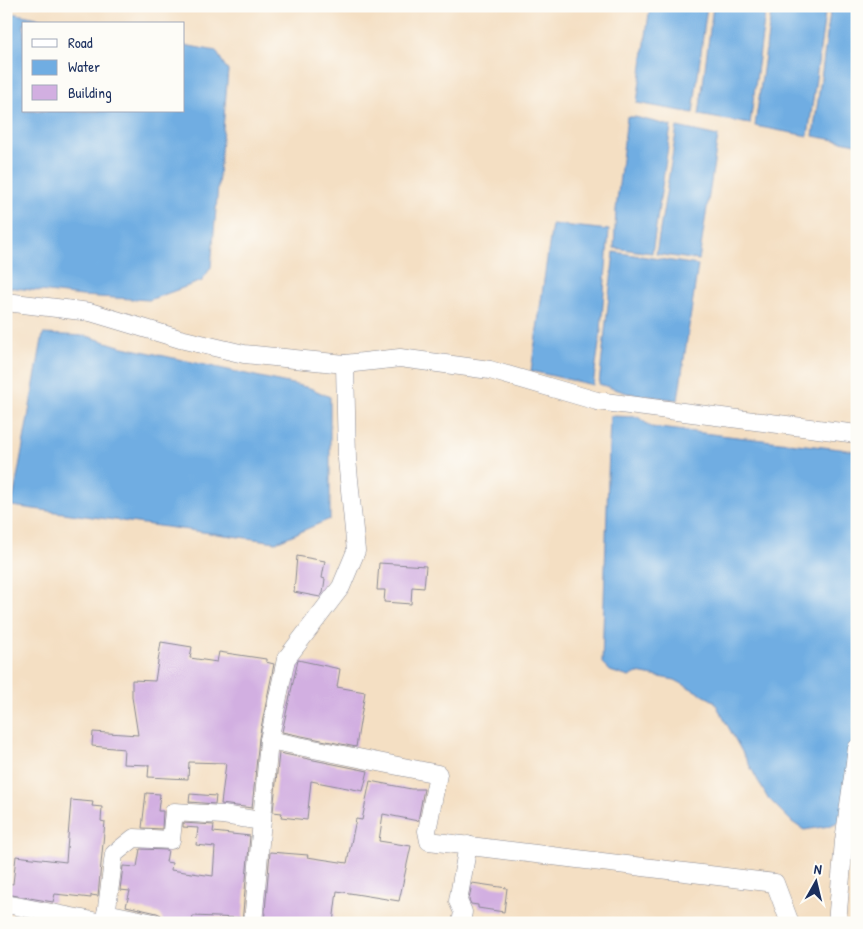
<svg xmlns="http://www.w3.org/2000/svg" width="863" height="929" viewBox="0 0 863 929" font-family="'Patrick Hand',sans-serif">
<rect width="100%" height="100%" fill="#fdfcf7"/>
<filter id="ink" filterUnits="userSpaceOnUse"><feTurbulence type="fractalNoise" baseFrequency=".02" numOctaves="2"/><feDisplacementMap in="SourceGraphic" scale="10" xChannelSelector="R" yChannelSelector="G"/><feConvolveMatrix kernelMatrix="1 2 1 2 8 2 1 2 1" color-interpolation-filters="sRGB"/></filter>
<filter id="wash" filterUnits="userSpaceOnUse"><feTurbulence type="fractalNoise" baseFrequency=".0096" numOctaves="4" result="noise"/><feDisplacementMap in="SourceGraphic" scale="20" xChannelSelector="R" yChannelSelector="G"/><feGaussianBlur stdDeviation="1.12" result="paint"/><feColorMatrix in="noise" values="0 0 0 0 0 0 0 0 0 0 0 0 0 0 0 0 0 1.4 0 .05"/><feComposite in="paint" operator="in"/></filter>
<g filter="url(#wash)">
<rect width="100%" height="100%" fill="#f4dfc3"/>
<g fill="#70ade2" stroke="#466ea0">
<path d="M650,6H707L693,113L637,103Z"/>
<path d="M713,6H766L750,124L699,115Z"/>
<path d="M772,6H826L808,136L755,126Z"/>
<path d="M831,6H857V144L813,136Z"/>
<path d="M6,12L69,24H24V111H184V45L216,51L228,71L211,267L202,281L149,300L82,296L6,287Z"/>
<path d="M627,117H635L671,126L652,253L614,248L616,210Z"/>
<path d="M677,127L718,136L699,260L656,254Z"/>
<path d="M552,224L609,230L601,330L593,385L531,371Z"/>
<path d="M614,252L698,265L678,400L627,393L599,384Z"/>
<path d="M43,334L87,336L119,346L310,388L330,397V519L276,542L12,506Z"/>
<path d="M610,416L638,417L651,427L857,451V721L845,806L840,821L829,826L804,830L792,822L767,797L714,701L675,680L637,673L629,677L610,671L602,663Z"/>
</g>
<g id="blocks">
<g fill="#d2afe1">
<path d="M297,556L325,561L322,578L325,579L323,593L320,597L294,592Z"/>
<path d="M379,563L426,566L424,588L412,587L411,604L384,602L385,590H377Z"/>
<path d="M161,642L192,647L190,658L217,662L219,652L266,659V662L274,664L259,738L252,808L221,804L226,763L189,762L188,779L148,777L149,765L123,764L124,749L92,746L93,732L138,735L132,697V680L155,681Z"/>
<path d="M298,660L340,669L337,687L365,692L356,747L282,732Z"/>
<path d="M279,753L368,771L363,791L311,781L307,820L281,817L282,813L273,812Z"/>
<path d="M370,781L411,789H424L418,821L383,814L379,841L411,846L399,901L337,891L333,923H264L270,852L308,855L307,857L347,863L356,819L362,820Z"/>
<path d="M146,793L160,794L158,811H163L162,829L142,828Z"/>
<path d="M190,794L216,796L215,804L189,802Z"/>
<path d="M71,800L93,802L92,806L102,807L101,821L105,822L98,896L91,895V898L55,894L53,902L6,894V883L13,884L16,856L66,862Z"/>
<path d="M183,823L214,825L213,832L250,836L242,923H239L240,918L193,916L192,923H164L161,915L157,913L126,906L130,891L120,890L123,866L137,867L140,849L168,850L166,862L172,863L171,870L213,876L215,847L196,845L198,828L183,827Z"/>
<path d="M472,883L507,888L504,912L478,908V905L471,904L469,900Z"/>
</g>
</g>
</g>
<g filter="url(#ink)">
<use href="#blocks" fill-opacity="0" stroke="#888790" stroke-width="1"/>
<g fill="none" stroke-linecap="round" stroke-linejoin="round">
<defs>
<g id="minor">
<path d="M6,302L90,312L180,339L244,354L345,364L400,358L490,370L597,401L857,434"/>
<path d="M269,740L438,774L427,831L429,841L775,883L790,923"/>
<path d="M6,904L103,923"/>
<path d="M106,913L154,923"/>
<path d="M105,923L114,854L134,838L171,840L174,812L223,815L262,821"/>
<path d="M253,923L269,740L286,659L341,587L356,551L347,459L345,364"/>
<path d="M461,923L463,912L458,901L468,845"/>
<path d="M837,923L844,841L857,748"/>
</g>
</defs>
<use href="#minor" stroke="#888790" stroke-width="19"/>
<use href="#minor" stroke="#fff" stroke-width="18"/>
</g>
</g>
<rect width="863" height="929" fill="none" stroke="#fdfcf7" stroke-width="25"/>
<rect x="22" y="22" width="162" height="90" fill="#fdfcf7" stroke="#a3aaba"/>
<rect x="32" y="39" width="25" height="8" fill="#ffffff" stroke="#a3aaba"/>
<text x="68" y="48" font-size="15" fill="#1b2f5e">Road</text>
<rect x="32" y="60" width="25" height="15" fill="#70ade2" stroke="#a3aaba"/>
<text x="68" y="72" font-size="15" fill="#1b2f5e">Water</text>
<rect x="32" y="85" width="25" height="15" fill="#d2afe1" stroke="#a3aaba"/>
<text x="68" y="98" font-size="15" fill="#1b2f5e">Building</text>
<g transform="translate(816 882) rotate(8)" stroke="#fdfcf7" stroke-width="4" paint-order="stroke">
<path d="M0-4L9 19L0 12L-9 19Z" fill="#1b2f5e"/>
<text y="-8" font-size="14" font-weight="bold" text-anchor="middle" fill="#1b2f5e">N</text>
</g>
</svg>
